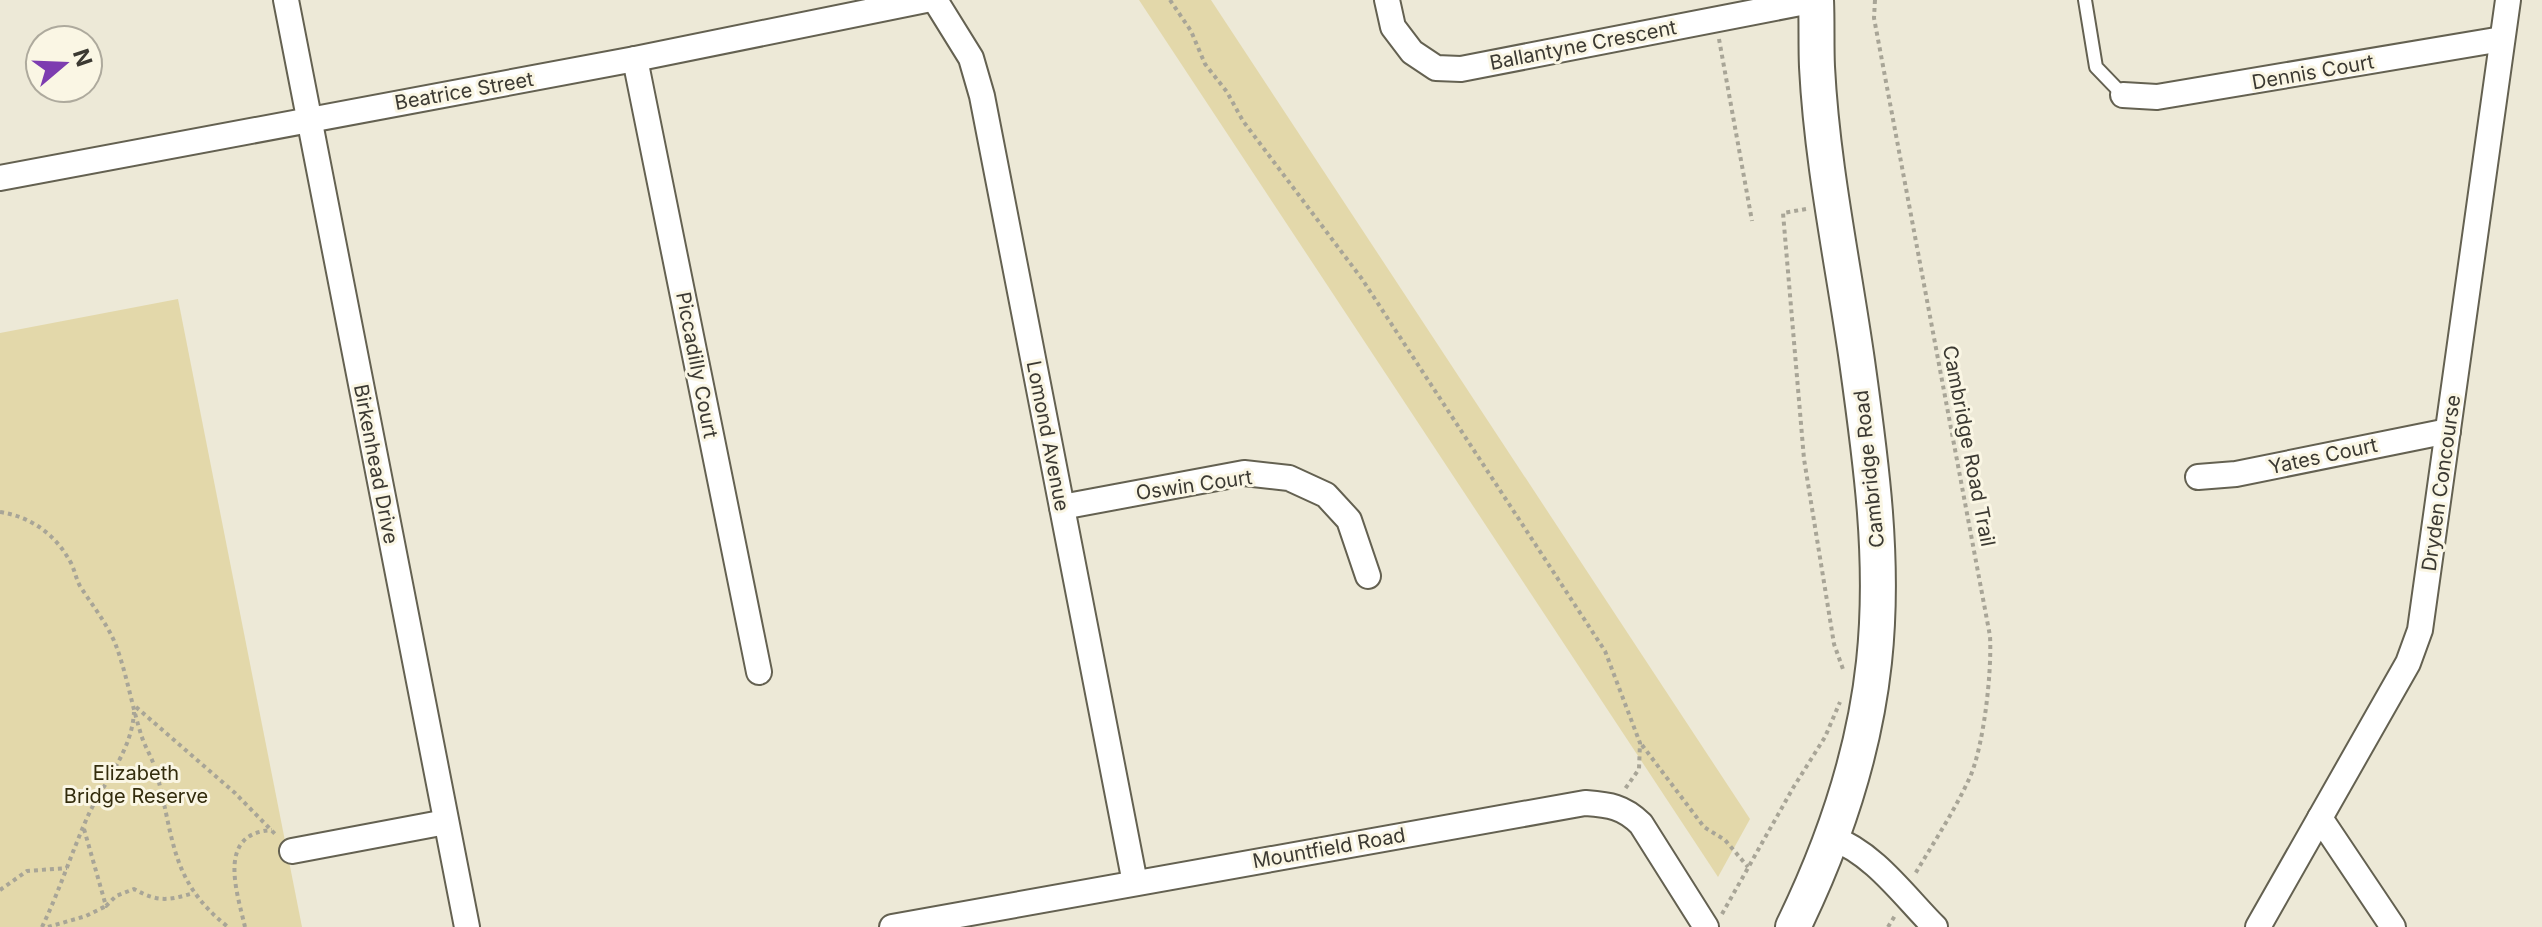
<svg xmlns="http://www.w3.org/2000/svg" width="2542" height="927" viewBox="0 0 2542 927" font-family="Inter,sans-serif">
<rect width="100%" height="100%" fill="#ede9d7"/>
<g fill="#e3d8aa">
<path d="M1139,0H1211L1750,819L1718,877Z"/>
<path d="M178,299L302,927H0V333Z"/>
</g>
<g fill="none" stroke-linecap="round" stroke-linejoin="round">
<defs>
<path id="lane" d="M2085,0L2096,67L2123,95"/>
<g id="street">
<path d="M286,0L467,927"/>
<path d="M935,0L971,58L982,96L1135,883"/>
<path d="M1387,0L1393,27L1412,52L1436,68L1461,69L1816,0"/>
<path d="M635,59L759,672"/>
<path d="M2123,95L2157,97L2502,39"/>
<path d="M0,178L635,59L926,0"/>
<path d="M2198,477L2236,474L2448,431"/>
<path d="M1062,507L1244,473L1289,478L1326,495L1349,520L1368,576"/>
<path d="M2320,818L2393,927"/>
<path d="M1832,838C1874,853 1904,896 1935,927"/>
<path d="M292,851L446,822"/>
<path d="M892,927L1585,803C1609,805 1623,806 1641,824L1706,927"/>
<path d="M2258,927L2408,663L2420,630L2508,0"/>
</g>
<path id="secondary" d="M1793,927C1834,843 1864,755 1874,662C1885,561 1871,461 1857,361C1843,263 1822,165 1817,67C1816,45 1817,22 1816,0"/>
</defs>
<use href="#lane" stroke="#646151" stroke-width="16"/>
<use href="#street" stroke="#646151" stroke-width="28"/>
<use href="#secondary" stroke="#646151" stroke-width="38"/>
<g stroke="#a8a597" stroke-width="4" stroke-dasharray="4 4" stroke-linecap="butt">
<path d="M1170,0L1191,31L1205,64L1227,92L1243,121L1362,279L1605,651L1640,743L1639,769L1625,789"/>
<path d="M1875,0L1874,18L1990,636C1992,671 1984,745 1970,777C1955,810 1934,842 1915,874"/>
<path d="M1719,39L1752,221"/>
<path d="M1806,209L1783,213L1804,459L1834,644L1844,672"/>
<path d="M0,512C32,517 56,535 71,563C75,571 76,579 80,586C92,605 106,622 115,643C126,671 131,702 140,731C143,743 150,754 154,765C175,832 166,878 228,927"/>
<path d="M136,707L235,793L277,836"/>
<path d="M1642,745L1704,827L1725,840L1748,867"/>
<path d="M84,829L106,906L116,896L134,889C159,903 169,900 194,893"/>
<path d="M0,890L27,871L67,868"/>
<path d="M1722,914L1793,788L1825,737L1840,702"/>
<path d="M42,927C59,892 71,854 87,818C102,784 132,752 134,712"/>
<path d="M48,927L86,916L106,906"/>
<path d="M245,927C237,892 216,833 272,830"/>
<path d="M1888,927L1896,914"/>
</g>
<use href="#lane" stroke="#fff" stroke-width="12"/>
<use href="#street" stroke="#fff" stroke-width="24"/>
<use href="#secondary" stroke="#fff" stroke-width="34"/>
</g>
<g text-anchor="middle" stroke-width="6" stroke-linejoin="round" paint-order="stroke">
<g font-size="20" fill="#3b3932" stroke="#faf6e4">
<text transform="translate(1583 45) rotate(-11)" y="7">Ballantyne Crescent</text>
<text transform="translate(2313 72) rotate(-10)" y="7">Dennis Court</text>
<text transform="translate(464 91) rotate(-10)" y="7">Beatrice Street</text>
<text transform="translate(697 365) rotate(79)" y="7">Piccadilly Court</text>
<text transform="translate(1048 436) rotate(79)" y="7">Lomond Avenue</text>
<text transform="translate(1969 446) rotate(79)" y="7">Cambridge Road Trail</text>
<text transform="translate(2323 456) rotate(-12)" y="7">Yates Court</text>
<text transform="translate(376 464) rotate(79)" y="7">Birkenhead Drive</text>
<text transform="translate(1869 469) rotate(-96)" y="7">Cambridge Road</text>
<text transform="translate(2441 483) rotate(-82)" y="7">Dryden Concourse</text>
<text transform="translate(1194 485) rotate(-8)" y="7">Oswin Court</text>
<text transform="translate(1329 848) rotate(-10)" y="7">Mountfield Road</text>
</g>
<g font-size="20" fill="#332c0d" stroke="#faf6e4">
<text x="136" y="780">Elizabeth<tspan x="136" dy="23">Bridge Reserve</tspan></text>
</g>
</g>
<g transform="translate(64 64) rotate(71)"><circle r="38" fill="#faf6e4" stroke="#aeaa9d" stroke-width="2"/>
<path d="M0-6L14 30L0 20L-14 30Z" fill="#7d3cb0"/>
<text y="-12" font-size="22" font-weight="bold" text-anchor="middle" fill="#3b3932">N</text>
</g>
</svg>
